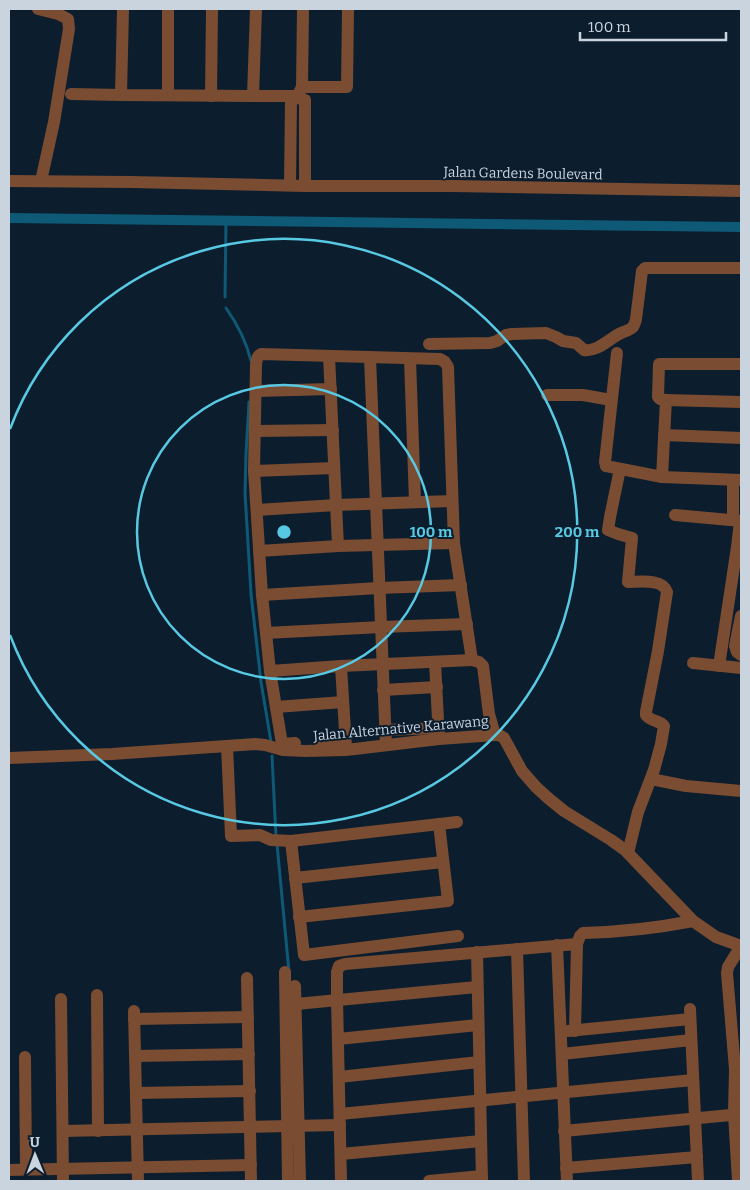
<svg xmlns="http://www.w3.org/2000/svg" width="750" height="1190" viewBox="0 0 750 1190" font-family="Bitter,serif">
<rect width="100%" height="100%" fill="#0c1d2d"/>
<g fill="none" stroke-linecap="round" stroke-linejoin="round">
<g stroke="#0e5976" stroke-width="3">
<path d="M225,297L226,220"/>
<path d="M226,308C238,325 246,340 251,361"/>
<path d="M249,402L246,454L245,493L251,594L261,682L271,742"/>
<path d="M272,756L276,837"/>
<path d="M277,844L289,972"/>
</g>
<path stroke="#0e5976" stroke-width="10" d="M9,218L741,227"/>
<g stroke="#7a4c32" stroke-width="12">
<path d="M38,9L58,14L68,19L69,29L54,122L41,181"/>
<path d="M123,9L121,95L253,96H298"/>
<path d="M302,87H347L348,9"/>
<path d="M299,93L302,87L303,9"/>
<path d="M71,94L121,95"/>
<path d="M168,95V9"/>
<path d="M211,96L212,9"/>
<path d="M253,96L256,9"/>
<path d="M9,181L131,182L305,186H452L741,191"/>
<path d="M290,185L291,100L298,98L305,100V186"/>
<path d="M429,344L490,343L497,341L506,335L512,334L546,333L556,337L563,341L576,343L584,350C597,352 608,340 619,334C624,331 629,331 633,327C634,325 636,321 636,319L642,271L645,268H741"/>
<path d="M617,353L605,462L606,466L662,477L741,480"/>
<path d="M329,356L338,546"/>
<path d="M370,358L386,745"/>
<path d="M410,359L415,502"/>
<path d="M256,391L331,389"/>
<path d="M547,395H583L611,400"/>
<path d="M666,400L741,402"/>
<path d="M255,431L333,430"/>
<path d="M664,435L741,438"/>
<path d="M620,469L610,517L608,530L618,534L632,538L628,582C639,582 663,578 667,592L658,651L646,712V715C651,722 660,720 664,726L661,744L654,770L638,812L628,853"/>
<path d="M254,471L334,468"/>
<path d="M662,477L666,400L660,399L658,397L659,364H741"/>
<path d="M733,480V520"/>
<path d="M257,510L336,505L452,501"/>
<path d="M675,515L741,521"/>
<path d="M259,551L338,546L454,543"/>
<path d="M262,595L379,588L461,585"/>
<path d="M741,616L735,646L737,652L741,655"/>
<path d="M266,633L381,627L467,624"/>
<path d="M435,662L439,739"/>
<path d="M693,663L741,668"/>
<path d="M341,666L346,747"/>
<path d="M719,666L737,547L740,521"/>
<path d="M270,671L341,666L472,660"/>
<path d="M383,690L437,687"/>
<path d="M276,707L343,702"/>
<path d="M385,730L439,728"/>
<path d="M320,742L345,741"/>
<path d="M295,743L282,744L270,671L262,595L254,471L256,365C257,361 256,356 261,354L440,359L445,362L448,367L454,543L472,660L479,662L483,666L489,714L495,735"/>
<path d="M227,746L231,836L260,835L271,840L291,841L457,822"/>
<path d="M9,758L112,754L255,744L265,745L283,750L305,751L346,750L439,739L495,735H499L504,738L522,771L536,787L548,798L564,811L611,840L625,850L693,921L716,937L741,946L728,967L727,973L735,1069L734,1114L738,1181"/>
<path d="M651,779L686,786L741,791"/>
<path d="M291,841L304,955L458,936"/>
<path d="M295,878L443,862"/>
<path d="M299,917L448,901L439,824"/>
<path d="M557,945L567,1181"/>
<path d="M517,949L524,1181"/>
<path d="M477,952L482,1181"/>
<path d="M285,972L288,1181"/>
<path d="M247,978L251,1181"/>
<path d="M295,986L300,1181"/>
<path d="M97,995L98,1131"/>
<path d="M61,999L63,1181"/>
<path d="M296,1004L477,987"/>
<path d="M690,1009L698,1181"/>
<path d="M134,1011L138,1181"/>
<path d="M134,1019L248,1017"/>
<path d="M568,1031L690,1019"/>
<path d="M575,1031L577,944L580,936L583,933C621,932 657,928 693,921"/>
<path d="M338,1039L478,1025"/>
<path d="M562,1054L691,1040"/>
<path d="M135,1056L249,1054"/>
<path d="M25,1057L26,1169"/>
<path d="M339,1077L479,1062"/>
<path d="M136,1093L250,1091"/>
<path d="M340,1114L693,1080"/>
<path d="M63,1131L340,1125"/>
<path d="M564,1131L741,1114"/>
<path d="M341,1154L481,1141"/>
<path d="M566,1168L697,1157"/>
<path d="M9,1170L251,1165"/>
<path d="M341,1181L337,999V972L339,966L345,964L577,944"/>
<path d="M429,1181L482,1176"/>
</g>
</g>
<g fill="none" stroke="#58c9e3" stroke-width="2.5">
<circle cx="284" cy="532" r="147"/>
<path d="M10 429A293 293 0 1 1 10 635"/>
</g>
<g text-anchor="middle" stroke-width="4" stroke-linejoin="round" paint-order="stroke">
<g font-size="14" fill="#c9d4df" stroke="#0c1d2d">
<text transform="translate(523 173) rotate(1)" y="5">Jalan Gardens Boulevard</text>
<text transform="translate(401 728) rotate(-5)" y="5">Jalan Alternative Karawang</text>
</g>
</g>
<circle cx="284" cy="532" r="8" fill="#58c9e3" stroke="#0c1d2d" stroke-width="2.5"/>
<g font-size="15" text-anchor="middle" font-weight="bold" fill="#58c9e3" stroke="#0c1d2d" stroke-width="4" stroke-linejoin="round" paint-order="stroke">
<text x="431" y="537">100 m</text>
<text x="577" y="537">200 m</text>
</g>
<rect width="750" height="1190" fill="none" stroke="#c9d4df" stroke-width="20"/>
<g transform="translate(35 1155) rotate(359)" stroke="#0c1d2d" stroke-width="4" paint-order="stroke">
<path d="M0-4L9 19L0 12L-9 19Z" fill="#c9d4df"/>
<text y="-8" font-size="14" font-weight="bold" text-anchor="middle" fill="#c9d4df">U</text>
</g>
<path d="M580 32v8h146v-8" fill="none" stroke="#c9d4df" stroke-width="2.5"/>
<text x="588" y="32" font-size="15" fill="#c9d4df" stroke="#0c1d2d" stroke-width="4" paint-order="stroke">100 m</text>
</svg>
